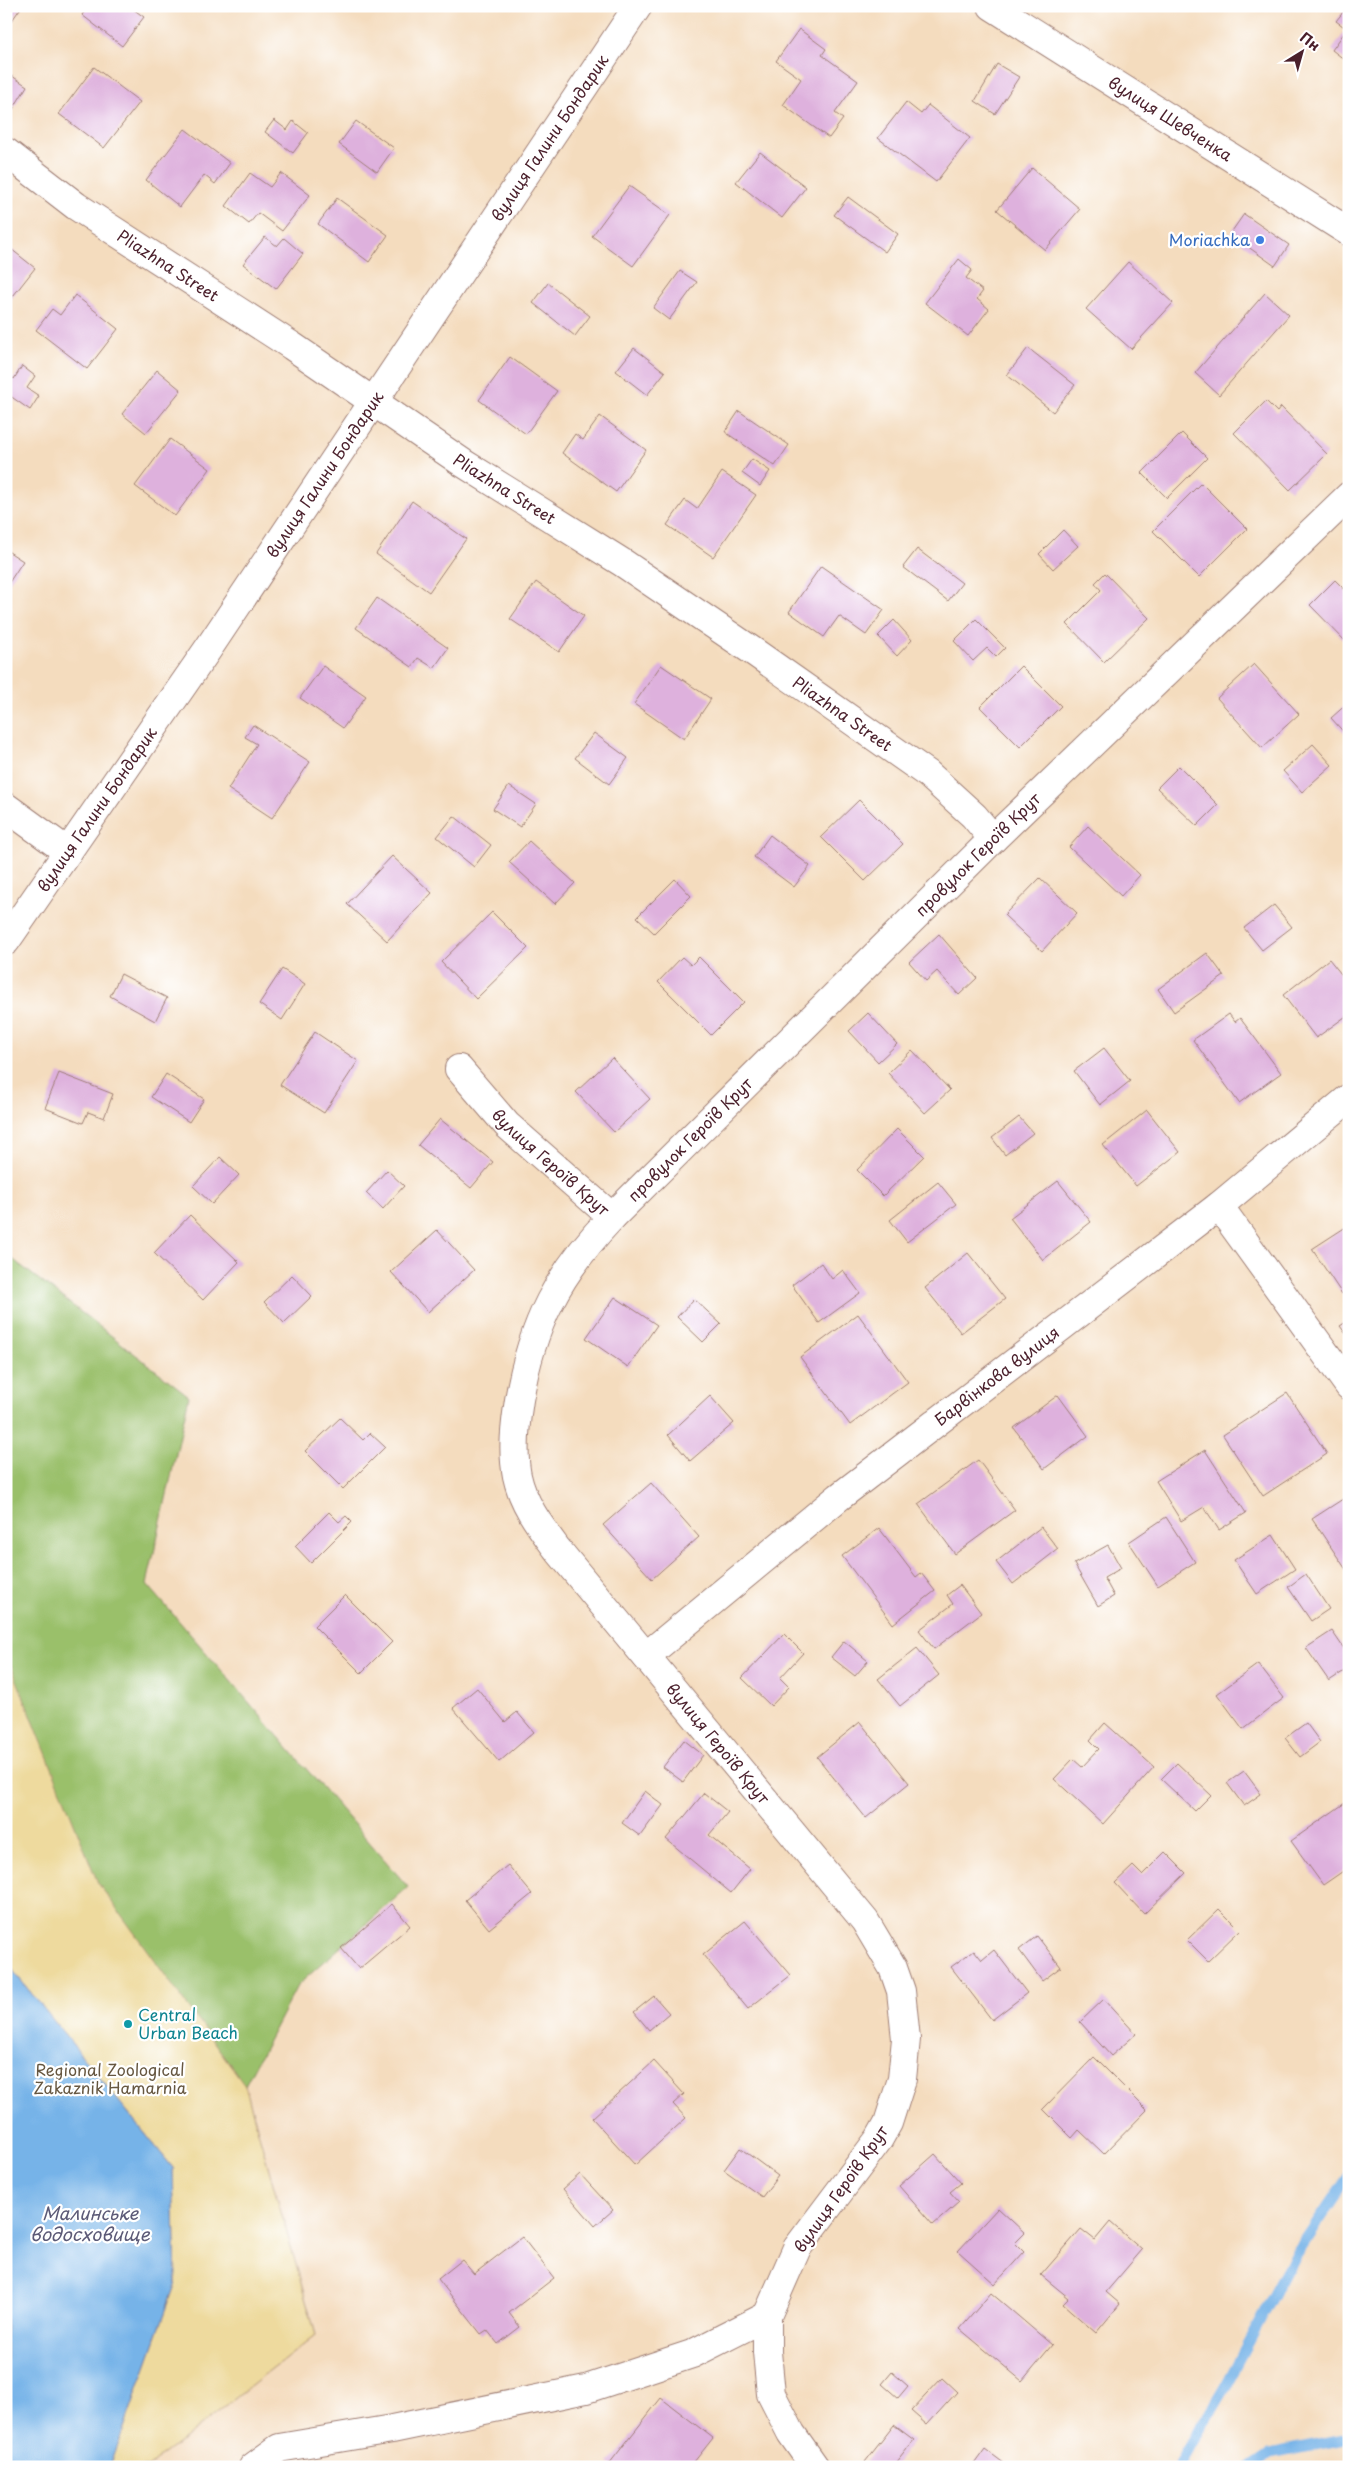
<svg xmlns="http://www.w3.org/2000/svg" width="1355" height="2473" viewBox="0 0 1355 2473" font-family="'Playpen Sans',sans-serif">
<rect width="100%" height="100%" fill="#fff"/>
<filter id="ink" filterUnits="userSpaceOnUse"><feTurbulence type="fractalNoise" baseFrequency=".02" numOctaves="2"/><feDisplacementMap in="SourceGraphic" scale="10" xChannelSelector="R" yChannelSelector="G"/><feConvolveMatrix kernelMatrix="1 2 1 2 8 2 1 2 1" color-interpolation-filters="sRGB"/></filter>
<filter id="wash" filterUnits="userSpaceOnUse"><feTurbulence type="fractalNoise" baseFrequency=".0096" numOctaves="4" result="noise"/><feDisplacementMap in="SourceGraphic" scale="20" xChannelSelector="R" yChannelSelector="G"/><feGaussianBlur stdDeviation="1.12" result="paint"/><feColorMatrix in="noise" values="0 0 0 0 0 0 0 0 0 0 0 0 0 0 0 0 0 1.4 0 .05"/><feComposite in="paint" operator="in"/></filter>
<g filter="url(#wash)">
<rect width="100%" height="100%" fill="#f4dcbe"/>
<path fill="#9ac06b" stroke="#72704b" d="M6,1254L189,1396L147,1584L408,1887L297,1986L245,2085L173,2168L110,2467H6Z"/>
<path fill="#eeda9e" stroke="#9c7c64" d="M6,1653L98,1883L245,2085L316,2335L148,2467H110L176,2282L173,2168L6,1962Z"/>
<path fill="#76b3e8" stroke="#60698a" d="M6,1962L173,2168L176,2282L110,2467H6Z"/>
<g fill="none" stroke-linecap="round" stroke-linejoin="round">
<g stroke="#76b3e8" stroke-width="11">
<path d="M1178,2467L1226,2385L1295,2255L1349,2175"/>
<path d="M1251,2467L1270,2454L1349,2438"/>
</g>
</g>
<g id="blocks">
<g fill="#deb1dd">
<path d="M6,6H22L6,29Z"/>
<path d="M88,6H129L144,17L122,46L82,15Z"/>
<path d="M1348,6H1349V63L1332,50L1347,29L1336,21Z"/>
<path d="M799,29L826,49L822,55L858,81L835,113L843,119L829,138L783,105L801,79L776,61Z"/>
<path d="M997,64L1019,77L995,114L975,101Z"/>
<path d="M94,67L140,102L104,148L59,114Z"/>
<path d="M12,76L27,86L10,114L6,112V85Z"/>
<path d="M906,102L921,114L928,105L970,138L936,182L878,138Z"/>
<path d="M274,120L287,130L293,121L308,133L293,153L265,132Z"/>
<path d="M356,121L394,148L377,172L339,144Z"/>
<path d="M185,129L230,163L215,184L204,175L180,207L146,180Z"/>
<path d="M760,152L806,187L782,218L736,182Z"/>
<path d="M1032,168L1080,209L1045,250L997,210Z"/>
<path d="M250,173L270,187L281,173L310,195L282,231L258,213L249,224L226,206Z"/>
<path d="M629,186L670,215L633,266L592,236Z"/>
<path d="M848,197L898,234L885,252L834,215Z"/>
<path d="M337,198L388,235L369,262L318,224Z"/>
<path d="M1244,214L1289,245L1275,266L1230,234Z"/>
<path d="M265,237L277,246L284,238L303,254L276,289L243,264Z"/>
<path d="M6,245L35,268L6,305Z"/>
<path d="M959,259L972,270L966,278L983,291L977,299L989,309L968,336L925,303Z"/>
<path d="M1128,262L1173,303L1131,349L1086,309Z"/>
<path d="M680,271L697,282L669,320L653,308Z"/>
<path d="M548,283L590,316L575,336L533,303Z"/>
<path d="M1265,293L1289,315L1219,395L1195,373Z"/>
<path d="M75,295L118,329L87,369L36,330L52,309L60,315Z"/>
<path d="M634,348L665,372L647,395L616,371Z"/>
<path d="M1028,348L1075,385L1053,412L1007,375Z"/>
<path d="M510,357L557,391L526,434L479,400Z"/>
<path d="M22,366L35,376L27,388L39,396L30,410L6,393V367L10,369L7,373L14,379Z"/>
<path d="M157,370L181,390L146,433L122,414Z"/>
<path d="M1266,401L1277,412L1281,407L1327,454L1290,490L1234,433Z"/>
<path d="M739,411L789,445L775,466L725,432Z"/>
<path d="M600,416L646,450L616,492L562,453L575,434L583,440Z"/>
<path d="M1182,433L1207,458L1167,498L1142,473Z"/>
<path d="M170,439L210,469L175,516L135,486Z"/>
<path d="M752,459L770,471L760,486L742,473Z"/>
<path d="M722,472L756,495L713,557L667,525L685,500L697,509Z"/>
<path d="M1201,483L1247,529L1199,577L1153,531Z"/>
<path d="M412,501L466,539L429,592L376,554Z"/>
<path d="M1063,530L1078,546L1053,569L1039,554Z"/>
<path d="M917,549L962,583L948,601L903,567Z"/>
<path d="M6,550L23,561L8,584L6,583Z"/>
<path d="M821,566L884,610L866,635L839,616L824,637L789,612Z"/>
<path d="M1105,573L1149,618L1104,662L1067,624L1101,590L1095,583Z"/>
<path d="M1335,580L1349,594V645L1310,605Z"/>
<path d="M536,582L584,616L559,652L510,619Z"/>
<path d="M377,598L448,648L434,668L418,658L412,667L356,628Z"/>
<path d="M976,619L1005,648L996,657L987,648L973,661L954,641Z"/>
<path d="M894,620L912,640L897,656L878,636Z"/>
<path d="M1254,664L1299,714L1262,748L1217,698Z"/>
<path d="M661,665L711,699L684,739L634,704Z"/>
<path d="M323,666L366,696L343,728L300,698Z"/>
<path d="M1021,666L1061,706L1020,747L980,707Z"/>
<path d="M1349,702V738L1331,718Z"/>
<path d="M253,725L310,762L272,818L228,789L257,744L245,737Z"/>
<path d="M594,733L628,758L609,784L575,758Z"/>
<path d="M1313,744L1332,765L1302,792L1283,771Z"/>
<path d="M1179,766L1218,805L1197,826L1157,788Z"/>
<path d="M509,786L536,804L520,827L493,809Z"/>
<path d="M859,800L903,844L865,881L821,837Z"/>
<path d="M454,816L491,845L474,867L437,837Z"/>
<path d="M1088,826L1140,875L1121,896L1069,847Z"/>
<path d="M770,835L810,866L794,887L754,857Z"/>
<path d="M529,841L575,883L555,904L509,862Z"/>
<path d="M392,856L432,893L387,941L347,904Z"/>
<path d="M1040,878L1077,913L1042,951L1004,915Z"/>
<path d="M675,879L691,896L654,933L637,917Z"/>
<path d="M1274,905L1292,927L1262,950L1244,928Z"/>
<path d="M492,912L528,948L476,999L441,962Z"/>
<path d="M939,934L977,978L959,995L937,971L926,981L909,962Z"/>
<path d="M1207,953L1224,976L1174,1012L1158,989Z"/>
<path d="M682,957L691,965L699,957L744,1002L711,1035L658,982Z"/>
<path d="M1329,959L1349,984V1014L1316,1038L1283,995Z"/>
<path d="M282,969L305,984L282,1020L259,1004Z"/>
<path d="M121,974L167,998L155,1021L110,996Z"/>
<path d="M868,1013L897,1044L878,1062L849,1031Z"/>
<path d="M1229,1014L1235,1022L1240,1018L1281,1073L1239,1103L1193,1040Z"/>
<path d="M315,1032L358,1061L324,1113L280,1085Z"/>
<path d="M1104,1048L1130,1081L1100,1105L1074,1071Z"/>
<path d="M912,1050L950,1090L925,1113L888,1073Z"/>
<path d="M612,1058L650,1099L614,1132L576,1092Z"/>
<path d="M59,1073L113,1094L104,1118L88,1112L83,1123L45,1108Z"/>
<path d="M166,1074L204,1099L189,1122L151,1097Z"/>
<path d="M1147,1110L1180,1152L1136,1186L1103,1145Z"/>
<path d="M1019,1117L1033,1133L1005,1155L992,1138Z"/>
<path d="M440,1119L493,1162L471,1188L418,1145Z"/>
<path d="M897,1129L924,1156L883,1196L857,1170Z"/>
<path d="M220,1157L239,1175L212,1204L193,1186Z"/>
<path d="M387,1170L404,1186L383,1209L366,1193Z"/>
<path d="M1058,1181L1091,1222L1043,1260L1010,1218Z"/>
<path d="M938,1182L956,1204L907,1242L890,1220Z"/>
<path d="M190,1215L239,1262L203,1300L154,1253Z"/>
<path d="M1349,1225V1290L1342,1294L1312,1249Z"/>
<path d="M437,1230L474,1270L428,1312L391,1272Z"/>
<path d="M968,1253L1005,1299L961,1333L925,1288Z"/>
<path d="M821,1263L832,1279L843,1270L860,1293L819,1323L792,1285Z"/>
<path d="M292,1275L312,1296L284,1323L264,1302Z"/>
<path d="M615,1297L657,1325L628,1367L586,1338Z"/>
<path d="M694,1299L721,1324L703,1342L677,1317Z"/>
<path d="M858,1314L908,1382L850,1425L800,1357Z"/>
<path d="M1349,1320V1338L1340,1326Z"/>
<path d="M1287,1393L1327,1454L1263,1496L1223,1435Z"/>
<path d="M1058,1395L1088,1436L1044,1469L1014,1428Z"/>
<path d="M710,1396L734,1423L690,1461L668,1435Z"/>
<path d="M340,1418L363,1440L370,1433L385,1447L343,1489L305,1451Z"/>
<path d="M1205,1450L1246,1513L1219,1530L1204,1507L1181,1521L1156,1481Z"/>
<path d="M978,1460L1015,1510L955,1554L918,1504Z"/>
<path d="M651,1483L699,1537L652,1579L603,1525Z"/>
<path d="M1349,1495V1570L1347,1571L1312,1519Z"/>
<path d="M329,1512L339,1522L346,1516L352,1522L311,1563L295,1546Z"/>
<path d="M1166,1517L1195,1562L1158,1586L1129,1542Z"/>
<path d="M1041,1527L1058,1549L1013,1584L996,1562Z"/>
<path d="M879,1528L916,1577L921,1573L935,1591L893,1624L842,1556Z"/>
<path d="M1273,1535L1295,1569L1257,1594L1234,1560Z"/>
<path d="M1108,1545L1121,1568L1104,1578L1114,1596L1098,1606L1074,1564Z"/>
<path d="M1306,1574L1329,1609L1311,1621L1288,1587Z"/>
<path d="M960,1585L981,1613L934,1649L919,1630L953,1604L947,1595Z"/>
<path d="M345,1595L392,1642L361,1673L314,1626Z"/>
<path d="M1332,1631L1349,1656V1668L1329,1681L1306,1648Z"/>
<path d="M784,1634L803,1653L780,1678L789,1687L771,1706L742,1678Z"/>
<path d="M844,1641L868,1661L855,1676L831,1657Z"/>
<path d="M917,1648L939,1675L900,1706L878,1679Z"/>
<path d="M1258,1664L1284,1698L1243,1729L1217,1694Z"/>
<path d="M477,1688L505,1722L517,1712L534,1732L499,1762L453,1708Z"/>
<path d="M860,1722L909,1783L866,1818L817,1757Z"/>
<path d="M1105,1723L1154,1767L1103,1824L1054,1779L1073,1759L1082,1767L1099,1749L1090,1740Z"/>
<path d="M1306,1723L1320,1742L1300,1757L1285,1738Z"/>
<path d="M684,1740L703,1755L683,1782L663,1767Z"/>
<path d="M1177,1763L1211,1795L1195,1811L1161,1779Z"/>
<path d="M1244,1771L1261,1794L1244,1806L1227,1783Z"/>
<path d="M645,1791L663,1805L640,1836L622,1823Z"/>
<path d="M704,1793L728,1812L709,1835L750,1869L731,1893L666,1839Z"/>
<path d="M1345,1803L1349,1808V1867L1323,1885L1291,1841Z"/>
<path d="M1165,1852L1186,1873L1144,1914L1115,1883L1133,1866L1142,1875Z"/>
<path d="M508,1865L532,1894L489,1929L465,1900Z"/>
<path d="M392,1904L410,1926L359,1969L341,1948Z"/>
<path d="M1219,1909L1240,1930L1208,1961L1187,1940Z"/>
<path d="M745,1921L791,1975L748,2009L703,1955Z"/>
<path d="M1037,1936L1061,1967L1042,1981L1019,1950Z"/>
<path d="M974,1950L982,1960L994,1950L1027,1993L992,2020L951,1967Z"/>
<path d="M654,1996L669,2013L649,2030L634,2012Z"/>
<path d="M1104,1999L1136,2034L1111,2056L1080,2022Z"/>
<path d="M1094,2057L1147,2110L1104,2154L1079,2130L1072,2138L1043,2109Z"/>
<path d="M654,2061L684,2094L673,2104L686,2118L635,2165L592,2118Z"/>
<path d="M740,2148L778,2176L762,2197L724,2170Z"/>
<path d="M935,2154L961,2183L950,2192L959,2202L933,2225L899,2186Z"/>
<path d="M580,2174L613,2210L595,2226L563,2189Z"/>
<path d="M998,2208L1025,2233L1015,2243L1024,2252L995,2284L958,2251Z"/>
<path d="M1110,2222L1142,2250L1106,2292L1120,2304L1096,2333L1063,2304L1069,2298L1041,2275L1081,2229L1095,2240Z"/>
<path d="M522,2237L554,2278L509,2313L520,2327L498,2344L487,2330L481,2334L438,2279L462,2260L474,2274Z"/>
<path d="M991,2293L1052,2345L1022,2381L960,2329Z"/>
<path d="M892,2372L908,2386L898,2398L882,2384Z"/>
<path d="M942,2378L957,2392L927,2425L911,2411Z"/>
<path d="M661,2398L713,2438L690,2467H613L609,2464Z"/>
<path d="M894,2425L914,2440L893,2467H870L865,2462Z"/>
<path d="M985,2449L1009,2467H972Z"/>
</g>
</g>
</g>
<g filter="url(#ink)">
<use href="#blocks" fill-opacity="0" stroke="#9f7e74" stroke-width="1"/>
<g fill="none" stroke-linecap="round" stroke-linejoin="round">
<defs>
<g id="street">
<path id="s1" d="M992,6L1349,232"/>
<path id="s2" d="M6,152L76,206L292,346L463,463L623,563L757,654L928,774L974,816L993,839"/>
<path d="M6,807L68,852"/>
<path id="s3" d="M6,941L208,649L638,6"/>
<path id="s4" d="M459,1069L507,1125L612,1217C558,1274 532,1323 519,1400C515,1425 512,1451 517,1476C523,1504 540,1526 557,1549L865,1921L893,1968L901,1991L906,2039L902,2079L888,2123L879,2139L797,2248L767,2316V2352L771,2394L791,2433L815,2467"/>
<path d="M1219,1206L1349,1386"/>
<path id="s5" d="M612,1217L993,839L1349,496"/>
<path id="s6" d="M646,1656L839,1497L1219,1206L1349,1098"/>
<path d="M253,2467L279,2448L392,2429L586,2389L692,2354L767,2316"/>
</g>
</defs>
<use href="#street" stroke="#9f7e74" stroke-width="30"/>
<use href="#street" stroke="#fff" stroke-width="28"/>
</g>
</g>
<circle fill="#3f7fe0" stroke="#fff" stroke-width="2" cx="1260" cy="240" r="5"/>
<circle fill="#0f9aa8" stroke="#fff" stroke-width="2" cx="128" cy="2024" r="5"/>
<g text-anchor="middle" stroke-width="4.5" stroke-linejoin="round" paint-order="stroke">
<g font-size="16" fill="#4a1f2b" stroke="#fff">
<text dy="6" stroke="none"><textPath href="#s1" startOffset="211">вулиця Шевченка</textPath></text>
<text dy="6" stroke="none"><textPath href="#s3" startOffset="970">вулиця Галини Бондарик</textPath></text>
<text dy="6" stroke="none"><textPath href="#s2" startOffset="198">Pliazhna Street</textPath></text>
<text dy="6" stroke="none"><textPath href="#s3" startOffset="565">вулиця Галини Бондарик</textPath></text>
<text dy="6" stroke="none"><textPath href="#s2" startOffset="602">Pliazhna Street</textPath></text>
<text dy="6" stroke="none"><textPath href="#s2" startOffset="1008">Pliazhna Street</textPath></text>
<text dy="6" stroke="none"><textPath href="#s3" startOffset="160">вулиця Галини Бондарик</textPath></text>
<text dy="6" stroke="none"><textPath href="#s5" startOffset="515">провулок Героїв Крут</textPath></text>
<text dy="6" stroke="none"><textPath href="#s5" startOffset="110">провулок Героїв Крут</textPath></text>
<text dy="6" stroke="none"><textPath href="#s4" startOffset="131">вулиця Героїв Крут</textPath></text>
<text dy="6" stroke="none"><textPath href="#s6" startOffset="449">Барвінкова вулиця</textPath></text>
<text dy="6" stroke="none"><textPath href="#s4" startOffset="835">вулиця Героїв Крут</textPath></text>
<text transform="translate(841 2189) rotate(-55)" y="6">вулиця Героїв Крут</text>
</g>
<g font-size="16" fill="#366cbe" stroke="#fff" text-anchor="end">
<text x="1250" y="246">Moriachka</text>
</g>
<g font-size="16" fill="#0d838f" stroke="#fff" text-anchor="start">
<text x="138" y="2021">Central<tspan x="138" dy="18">Urban Beach</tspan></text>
</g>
<g font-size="16" fill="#665741" stroke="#fff">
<text x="110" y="2076">Regional Zoological<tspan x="110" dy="18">Zakaznik Hamarnia</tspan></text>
</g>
<g font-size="18" font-style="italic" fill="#5c5a77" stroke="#fff">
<text x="90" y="2220">Малинське<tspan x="90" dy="21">водосховище</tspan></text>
</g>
</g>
<rect width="1355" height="2473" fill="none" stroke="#fff" stroke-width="25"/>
<g transform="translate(1302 52) rotate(37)" stroke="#ffffff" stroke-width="4" paint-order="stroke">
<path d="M0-4L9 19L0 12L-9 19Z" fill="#4a1f2b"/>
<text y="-8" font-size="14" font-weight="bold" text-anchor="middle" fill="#4a1f2b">Пн</text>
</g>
</svg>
